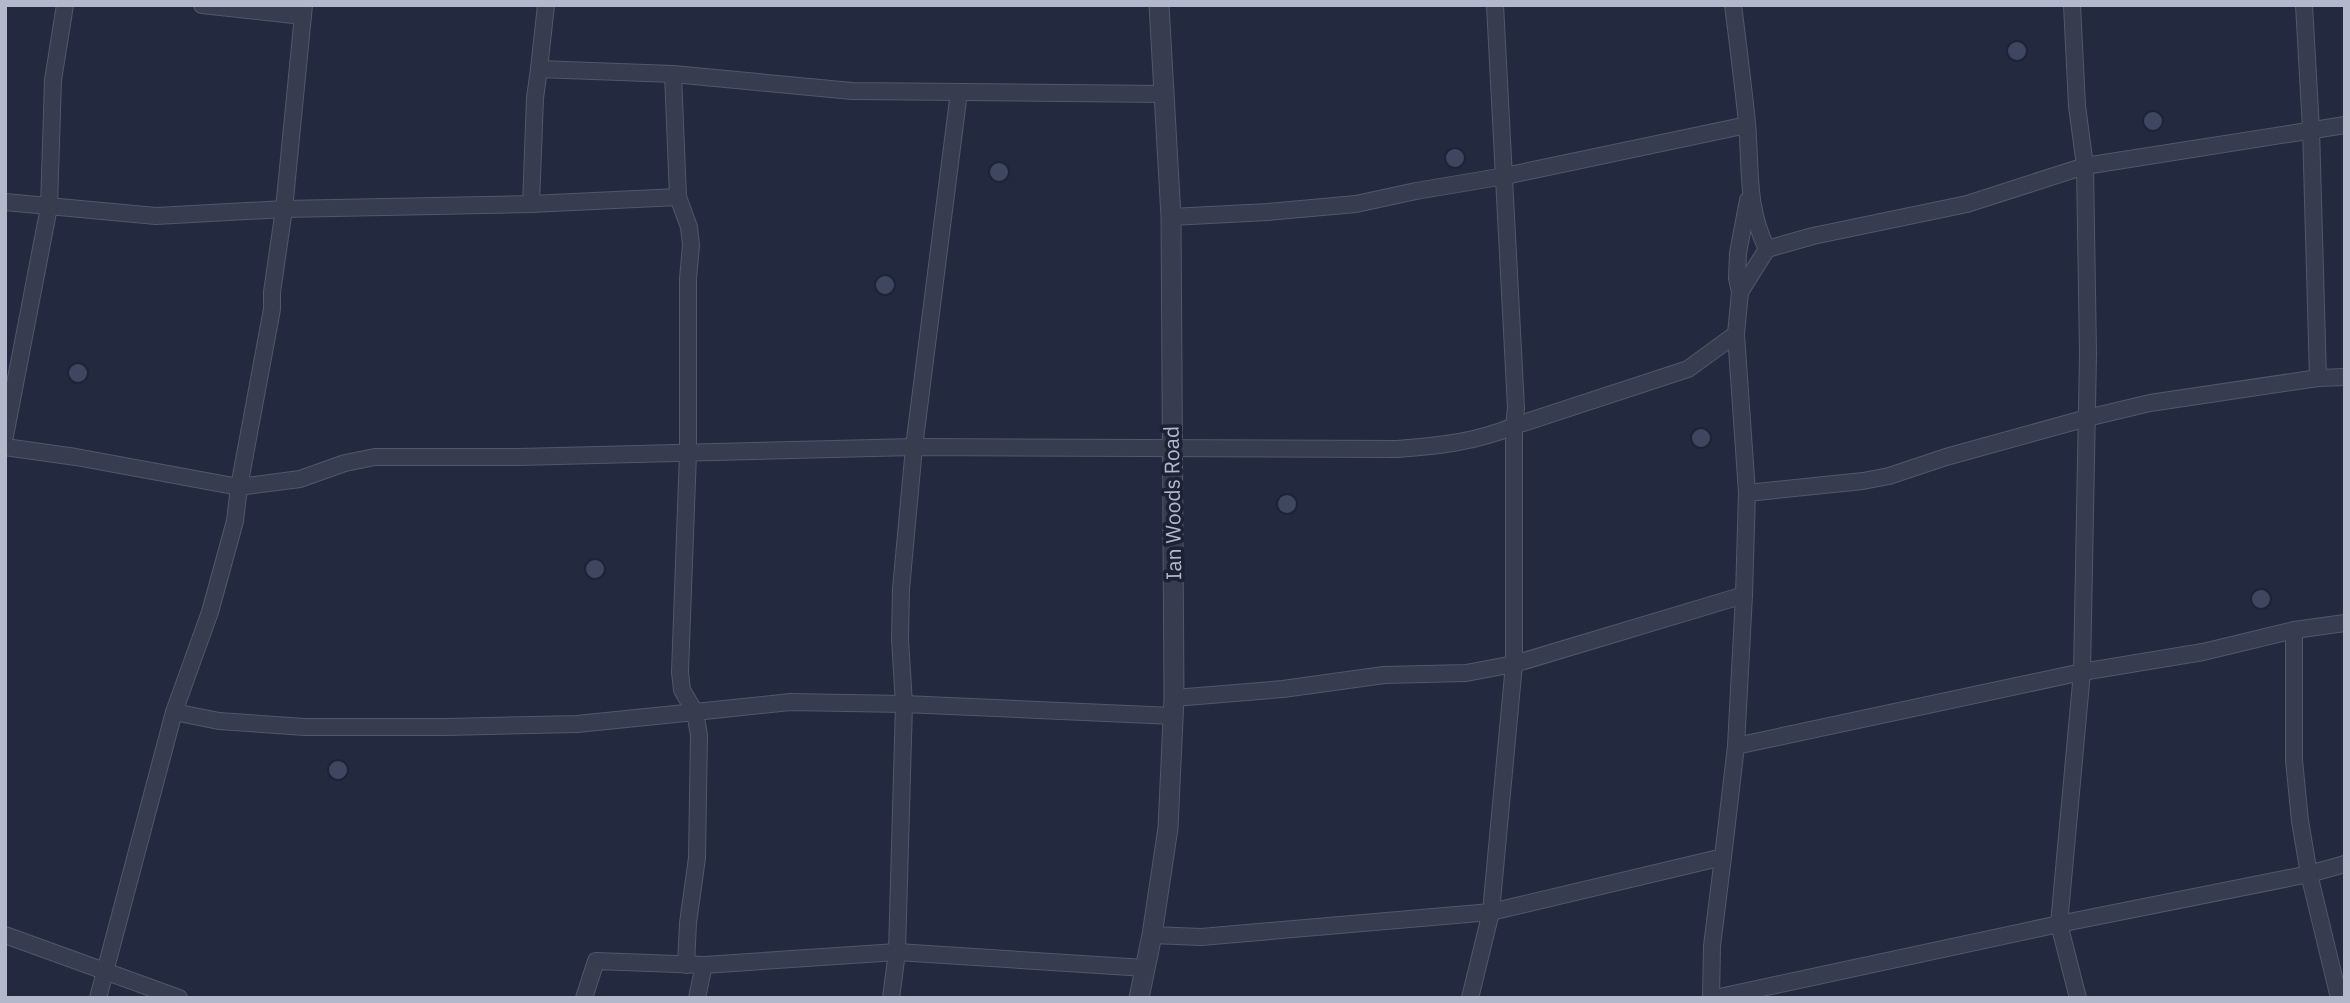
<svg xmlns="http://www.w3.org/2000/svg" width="2350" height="1003" viewBox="0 0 2350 1003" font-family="'IBM Plex Sans',sans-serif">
<rect width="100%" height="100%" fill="#232a3f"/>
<g fill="#3f465f" stroke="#1e2336" stroke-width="2">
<circle cx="2017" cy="51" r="10"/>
<circle cx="2153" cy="121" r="10"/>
<circle cx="1455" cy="158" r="10"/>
<circle cx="999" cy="172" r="10"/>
<circle cx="885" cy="285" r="10"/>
<circle cx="78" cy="373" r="10"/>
<circle cx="1701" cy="438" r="10"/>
<circle cx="1287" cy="504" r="10"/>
<circle cx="595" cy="569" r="10"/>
<circle cx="2261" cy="599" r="10"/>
<circle cx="338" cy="770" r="10"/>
</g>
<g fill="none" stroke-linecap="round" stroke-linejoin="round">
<defs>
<g id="minor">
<path d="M202,5L303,16"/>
<path d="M1733,5C1738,44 1743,84 1747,123C1751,168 1746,207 1767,249L1813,236L1967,204L2085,166L2345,125"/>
<path d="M2072,5L2077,106L2085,166L2088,354L2082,672L2059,924L2078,998"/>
<path d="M2304,5L2311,129L2318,378"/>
<path d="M539,69L546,5"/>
<path d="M678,197L689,227L691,245L688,279V453L680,672L682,690L695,712L790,702L904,704L1173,716"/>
<path d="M5,202L156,216L284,209L531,204L535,98L539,69L673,74L852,91L1164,94"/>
<path d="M531,204L678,197L673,74"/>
<path d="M1171,217L1268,212L1356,204L1416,191L1505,176L1747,125"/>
<path d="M1740,292L1767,249"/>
<path d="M5,436L49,207L53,80L65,5"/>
<path d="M5,447L76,457L239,487L300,479L345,463L375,457H519L914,447L1397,449C1438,446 1476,442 1514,426L1516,408L1495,5"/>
<path d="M1747,493L1736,334L1740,292L1737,278L1738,253L1748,200"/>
<path d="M2294,630V760L2300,821L2309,874L2345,864"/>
<path d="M1174,698L1283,689L1384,675L1466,673L1514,664L1744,595L1747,493L1863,481L1889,476L1946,457L2087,418L2150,403L2318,378L2345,377"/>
<path d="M174,712L219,721L305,727H446L577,724L695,712L699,735L697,858L688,923L686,965"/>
<path d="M1736,746L2082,672L2203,652L2294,630L2345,623"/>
<path d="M5,935L179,998"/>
<path d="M1152,935L1201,937L1491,912L1723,857L1736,746L1744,595"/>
<path d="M98,998L174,712L210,612L235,521L239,487L272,309V292L284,209L304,5"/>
<path d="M584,998L596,961L704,965L897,952L1145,968"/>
<path d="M697,998L704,965"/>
<path d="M891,998L897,952L904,704L900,639L901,589L914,447L959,92"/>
<path d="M1470,998L1491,912L1514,664V426L1688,369L1736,334"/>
<path d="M1711,998L1712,946L1723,857"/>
<path d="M1715,998L2059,924L2309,874L2339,998"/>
</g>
<path id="tertiary" d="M1139,998L1152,935L1168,828L1174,698L1171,217L1159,5"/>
</defs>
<use href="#minor" stroke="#52576a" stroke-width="18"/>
<use href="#tertiary" stroke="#52576a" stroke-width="21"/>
<use href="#minor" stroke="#373c4f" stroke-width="16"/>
<use href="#tertiary" stroke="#373c4f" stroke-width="19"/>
</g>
<g text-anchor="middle" stroke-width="7" stroke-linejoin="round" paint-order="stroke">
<g font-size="21" fill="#b3b8ca" stroke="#1c2134">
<text transform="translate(1173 503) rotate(-91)" y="7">Ian Woods Road</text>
</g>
</g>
<rect width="2350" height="1003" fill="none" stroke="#b3b8ca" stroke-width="14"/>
</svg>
